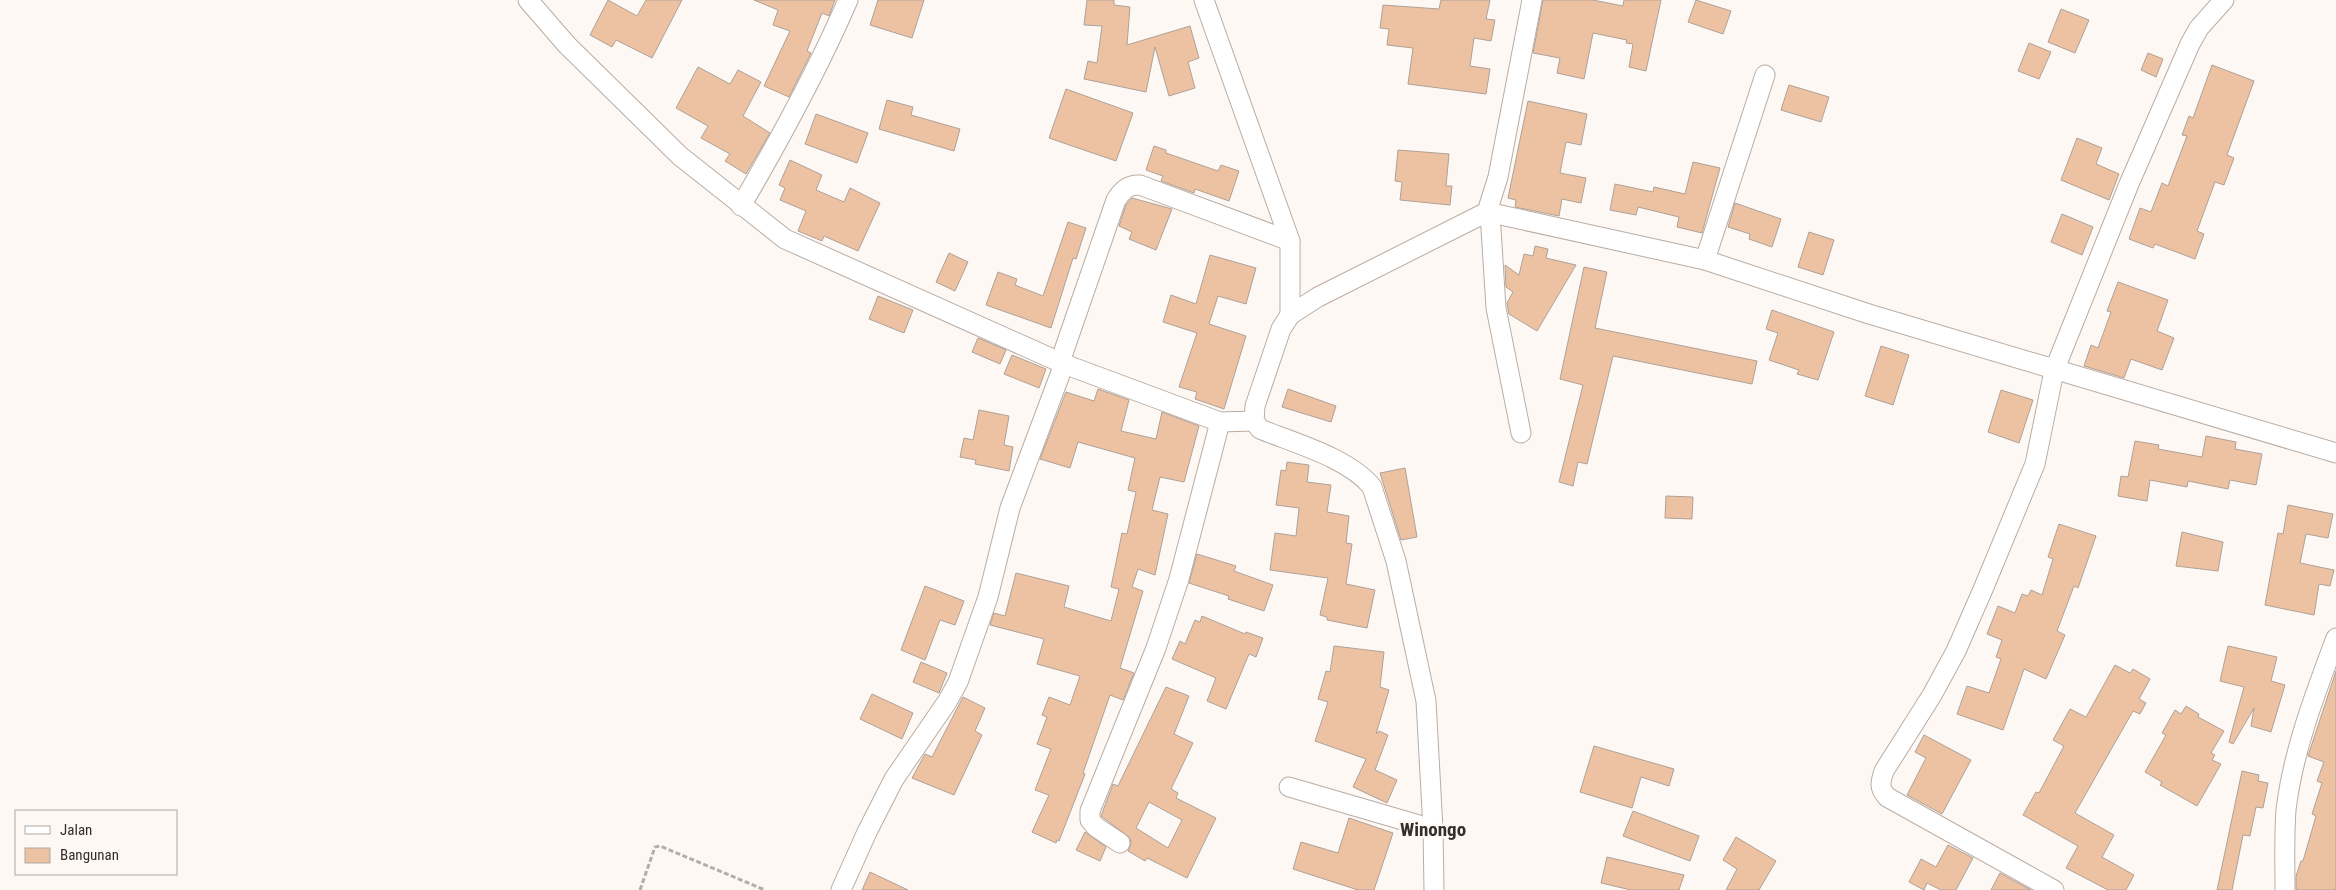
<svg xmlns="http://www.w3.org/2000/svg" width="2336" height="890" viewBox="0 0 2336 890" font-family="'Roboto Condensed',sans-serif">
<rect width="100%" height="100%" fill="#fef8f4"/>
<g fill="#ecc2a3" stroke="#afa197" fill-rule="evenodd">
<path d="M608,0L637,16L646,0H682L652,58L616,40L612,47L590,35Z"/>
<path d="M754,0H835L829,16L822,13L807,51L811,53L789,97L764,86L790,31L773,25L778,10Z"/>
<path d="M878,0H924L912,38L870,25Z"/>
<path d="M1087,0H1114V5L1130,7L1127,45L1190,26L1199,58L1188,62L1195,88L1169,96L1155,47L1146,92L1084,79L1088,61L1097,63L1102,26L1084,25Z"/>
<path d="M1441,0H1490L1486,19L1495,20L1491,41L1474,38L1470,66L1490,69L1486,94L1408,84L1413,48L1387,45L1389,29L1380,28L1383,5L1439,9Z"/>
<path d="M1543,0H1593L1623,6L1624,0H1661L1646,71L1629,67L1633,44L1626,43L1627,40L1593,33L1584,79L1557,73L1560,58L1533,53Z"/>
<path d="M1696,0L1731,11L1723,34L1688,22Z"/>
<path d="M2061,9L2089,20L2075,53L2048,42Z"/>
<path d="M2029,43L2051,52L2039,79L2018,71Z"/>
<path d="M2148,53L2163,59L2156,77L2141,70Z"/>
<path d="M2212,65L2254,81L2227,155L2234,158L2224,185L2215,182L2197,231L2204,234L2195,259L2155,244L2153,248L2129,239L2140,208L2151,212L2162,183L2168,186L2187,136L2182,135L2189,116L2193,118Z"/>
<path d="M698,67L730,84L738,70L761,82L743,116L770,133L746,174L725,161L730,154L701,138L708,126L676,108Z"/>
<path d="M1789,85L1829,97L1821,122L1781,110Z"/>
<path d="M1066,89L1133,113L1116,161L1049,138Z"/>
<path d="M887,100L913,107L911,115L960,129L954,151L879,129Z"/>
<path d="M1528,101L1587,114L1581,145L1566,142L1560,173L1586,178L1581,203L1562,199L1559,216L1515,207L1516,200L1508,198Z"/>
<path d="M816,114L868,133L857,163L805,144Z"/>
<path d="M2077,138L2102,148L2096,164L2119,174L2109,200L2061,180Z"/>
<path d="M1154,146L1166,150V153L1218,171L1221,165L1239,171L1229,201L1195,189L1194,193L1161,181L1163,176L1146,170Z"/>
<path d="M1398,150L1449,154L1446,186H1452L1450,205L1400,200L1402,182L1395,181Z"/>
<path d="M790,160L822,175L816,190L844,202L850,188L880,203L858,251L824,236L822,241L798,231L806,211L780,200L785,188L779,185Z"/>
<path d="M1693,162L1720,168L1702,233L1677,227L1679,217L1638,207L1636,215L1610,210L1615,184L1653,192L1654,187L1685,194Z"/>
<path d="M1132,198L1172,209L1156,250L1129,239L1132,232L1119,226L1126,205Z"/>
<path d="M1735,203L1781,219L1772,247L1749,239L1750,234L1728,227Z"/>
<path d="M2062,214L2093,227L2082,255L2051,242Z"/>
<path d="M1068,222L1086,228L1076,259L1073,258L1051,328L986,305L998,272L1017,279L1015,285L1043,296Z"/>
<path d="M1809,232L1834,240L1823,275L1798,267Z"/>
<path d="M1535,246L1548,249L1546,258L1576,265L1537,331L1509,314L1507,303L1513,292L1506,287L1505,265L1519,275L1524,254L1533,256Z"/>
<path d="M949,253L968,262L955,291L936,282Z"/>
<path d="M1210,255L1256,268L1246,304L1218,296L1209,324L1246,336L1224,409L1195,399L1197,392L1179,387L1197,333L1163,322L1171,295L1196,304Z"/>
<path d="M1584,267L1607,272L1595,328L1757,361L1752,384L1613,356L1587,464L1578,462L1573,486L1559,482L1583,385L1560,379Z"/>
<path d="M2118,282L2168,300L2157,331L2174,338L2162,370L2131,359L2124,378L2084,366L2091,345L2098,348L2111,312L2107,311Z"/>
<path d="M878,296L913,310L904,333L869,319Z"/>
<path d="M1772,310L1834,332L1818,380L1797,374L1799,370L1769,360L1778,333L1766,329Z"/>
<path d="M978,338L1006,350L1000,364L972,352Z"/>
<path d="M1881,346L1909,355L1893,405L1865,396Z"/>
<path d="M1012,355L1046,369L1039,388L1004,374Z"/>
<path d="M1098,389L1129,400L1121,431L1156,439L1162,412L1199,426L1184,482L1160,477L1152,510L1168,514L1155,575L1138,569L1132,587L1143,591L1120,668L1134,673L1123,700L1110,695L1083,773L1085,774L1059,841L1057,840L1056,843L1032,832L1049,795L1035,790L1051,749L1037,744L1047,717L1042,715L1049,697L1070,705L1080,676L1037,664L1044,639L990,625L994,613L1005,616L1016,573L1069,586L1064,607L1111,621L1119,589L1111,587L1122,533L1127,534L1136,492L1128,490L1135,458L1078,442L1070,468L1040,459L1066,392L1094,401Z"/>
<path d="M1288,389L1336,406L1331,422L1282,407Z"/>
<path d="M2001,390L2033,400L2019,443L1988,432Z"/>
<path d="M979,410L1009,416L1004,445L1013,447L1009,471L975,464L976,460L960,457L964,438L973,440Z"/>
<path d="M2206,436L2236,442L2235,449L2262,454L2256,485L2230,480L2228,489L2188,481L2187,487L2150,480L2147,501L2118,496L2121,476L2128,477L2135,441L2159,445L2158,449L2202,457Z"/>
<path d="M1287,462L1309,465L1307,482L1331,485L1327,512L1349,516L1346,543L1352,544L1346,584L1375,590L1367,628L1327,620V617L1320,615L1328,578L1270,570L1275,533L1296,536L1299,508L1276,505L1281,470L1286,471Z"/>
<path d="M1405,468L1417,537L1401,540L1380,473Z"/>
<path d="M1666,496L1693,497L1692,519L1665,518Z"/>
<path d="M2288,505L2333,514L2328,538L2306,534L2300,563L2334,570L2330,586L2319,584L2314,615L2265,605L2278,533L2283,534Z"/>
<path d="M2059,524L2096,536L2078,588L2074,586L2057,631L2065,635L2046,679L2024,669L2003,730L1957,714L1967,686L1989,693L2001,659L1996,657L2002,640L1987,634L1998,606L2015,613L2022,594L2028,596L2031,590L2042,595L2053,559L2048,557Z"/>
<path d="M2182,532L2223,542L2218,571L2176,566Z"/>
<path d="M1197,554L1236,566L1234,571L1273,585L1264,611L1228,599L1229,596L1189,583Z"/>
<path d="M925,586L964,601L955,625L940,620L925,660L901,650Z"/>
<path d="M1202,616L1245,634L1246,632L1263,638L1256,657L1249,654L1226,709L1207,701L1216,678L1172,659L1180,641L1185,644L1195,620L1200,622Z"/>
<path d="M1334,646L1384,652L1380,687L1389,690L1376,734L1379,731L1388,735L1375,770L1397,780L1387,803L1353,787L1366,759L1315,741L1328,702L1318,699L1326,671L1330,672Z"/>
<path d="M2228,646L2277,657L2271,681L2285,685L2271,732L2251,726L2254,708L2233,744L2229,742L2244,687L2220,681Z"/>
<path d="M921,662L947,673L939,693L913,682Z"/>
<path d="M2115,665L2130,673L2133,669L2150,679L2139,699L2146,703L2140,714L2133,711L2075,813L2114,835L2102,857L2134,875L2126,890H2108L2066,868L2078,846L2023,815L2036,792L2039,793L2064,746L2053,740L2070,709L2086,717Z"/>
<path d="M2336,671V890H2296V876L2301,861H2303L2316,816L2312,814L2322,783L2317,781L2324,762L2308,756Z"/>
<path d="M1166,687L1189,696L1174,734L1193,743L1171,789L1178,793L1176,798L1216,818L1187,878L1147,858L1145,861L1128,851L1131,844L1130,838L1101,816L1113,784L1118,786ZM1149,802L1182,820L1168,848L1136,828Z"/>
<path d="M872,694L913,713L902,739L860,719Z"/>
<path d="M963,697L985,708L975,731L982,735L954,795L912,778L925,754L932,757Z"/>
<path d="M2186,706L2199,714L2198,717L2224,731L2211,753L2215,755L2212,760L2221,764L2197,806L2160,785L2162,782L2145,772L2166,735L2162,733L2175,710L2181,714Z"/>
<path d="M1924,735L1971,760L1942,814L1907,795L1926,758L1915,752Z"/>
<path d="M1594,746L1674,769L1669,786L1641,777L1632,808L1580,792Z"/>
<path d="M2242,771L2259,775L2258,781L2268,783L2263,808L2256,807L2250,836L2243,835L2232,890H2217Z"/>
<path d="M1633,811L1699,836L1690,861L1623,836Z"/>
<path d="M1349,818L1393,833L1374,890H1358L1293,869L1301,842L1338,853Z"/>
<path d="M1085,832L1106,847L1100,861L1076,850Z"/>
<path d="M1736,837L1776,861L1759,890H1726L1737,869L1723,860Z"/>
<path d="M1948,845L1973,858L1956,890H1941L1927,883L1924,890L1909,882L1921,859L1936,867Z"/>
<path d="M1607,857L1684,875L1679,890H1631L1601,883Z"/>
<path d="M870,872L908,890H862Z"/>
<path d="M2000,873L2031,890H1991Z"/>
</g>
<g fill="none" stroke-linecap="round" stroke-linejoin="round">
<defs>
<g id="minor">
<path d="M528,0L567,45L680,156L785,239L1064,364L1220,422L1254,421"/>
<path d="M1204,0L1290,241V315"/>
<path d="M741,206C780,139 817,72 848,0"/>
<path d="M1487,212L1705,260L1869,314L2336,453"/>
<path d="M1490,213L1496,308L1521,433"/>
<path d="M1705,260L1765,75"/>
<path d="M1060,362L1116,200C1122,191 1128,184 1140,185L1290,241"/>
<path d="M1289,787L1433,829"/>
<path d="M1120,843L1096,827L1090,820V811L1156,648L1179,579L1220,422"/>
<path d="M841,890L867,832L894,779L947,702L958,682L988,597L1010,508L1064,364"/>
<path d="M1434,890L1433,829L1426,701L1396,561L1372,487C1349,458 1294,443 1260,429L1254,421L1255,406L1281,329L1290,315L1318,297L1487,212L1498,177L1532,0"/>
<path d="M2054,890L1887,797C1879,788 1880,783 1884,771L1932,695L1956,651L1984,587L2035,464L2054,371L2129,184L2190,44L2199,28L2224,0"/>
<path d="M2285,890C2285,863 2284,837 2286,810C2293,751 2315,694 2336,638"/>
</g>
</defs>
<use href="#minor" stroke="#baaca2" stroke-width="21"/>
<path stroke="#b3aeaa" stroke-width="3" stroke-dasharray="5 2.5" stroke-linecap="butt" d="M640,890L655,847L660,846L765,890"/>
<use href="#minor" stroke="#fff" stroke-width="19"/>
</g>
<g text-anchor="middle" stroke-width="5" stroke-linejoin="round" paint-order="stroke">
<g font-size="19" font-weight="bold" fill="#332e2a" stroke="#fef8f4">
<text x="1433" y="836">Winongo</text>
</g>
</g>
<rect x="15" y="810" width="162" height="65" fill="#fef8f4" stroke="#ada7a3"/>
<rect x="25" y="826" width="25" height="8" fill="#ffffff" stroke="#ada7a3"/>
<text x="60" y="835" font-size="15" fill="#332e2a">Jalan</text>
<rect x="25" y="848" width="25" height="15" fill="#ecc2a3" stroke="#ada7a3"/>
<text x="60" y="860" font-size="15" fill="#332e2a">Bangunan</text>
</svg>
